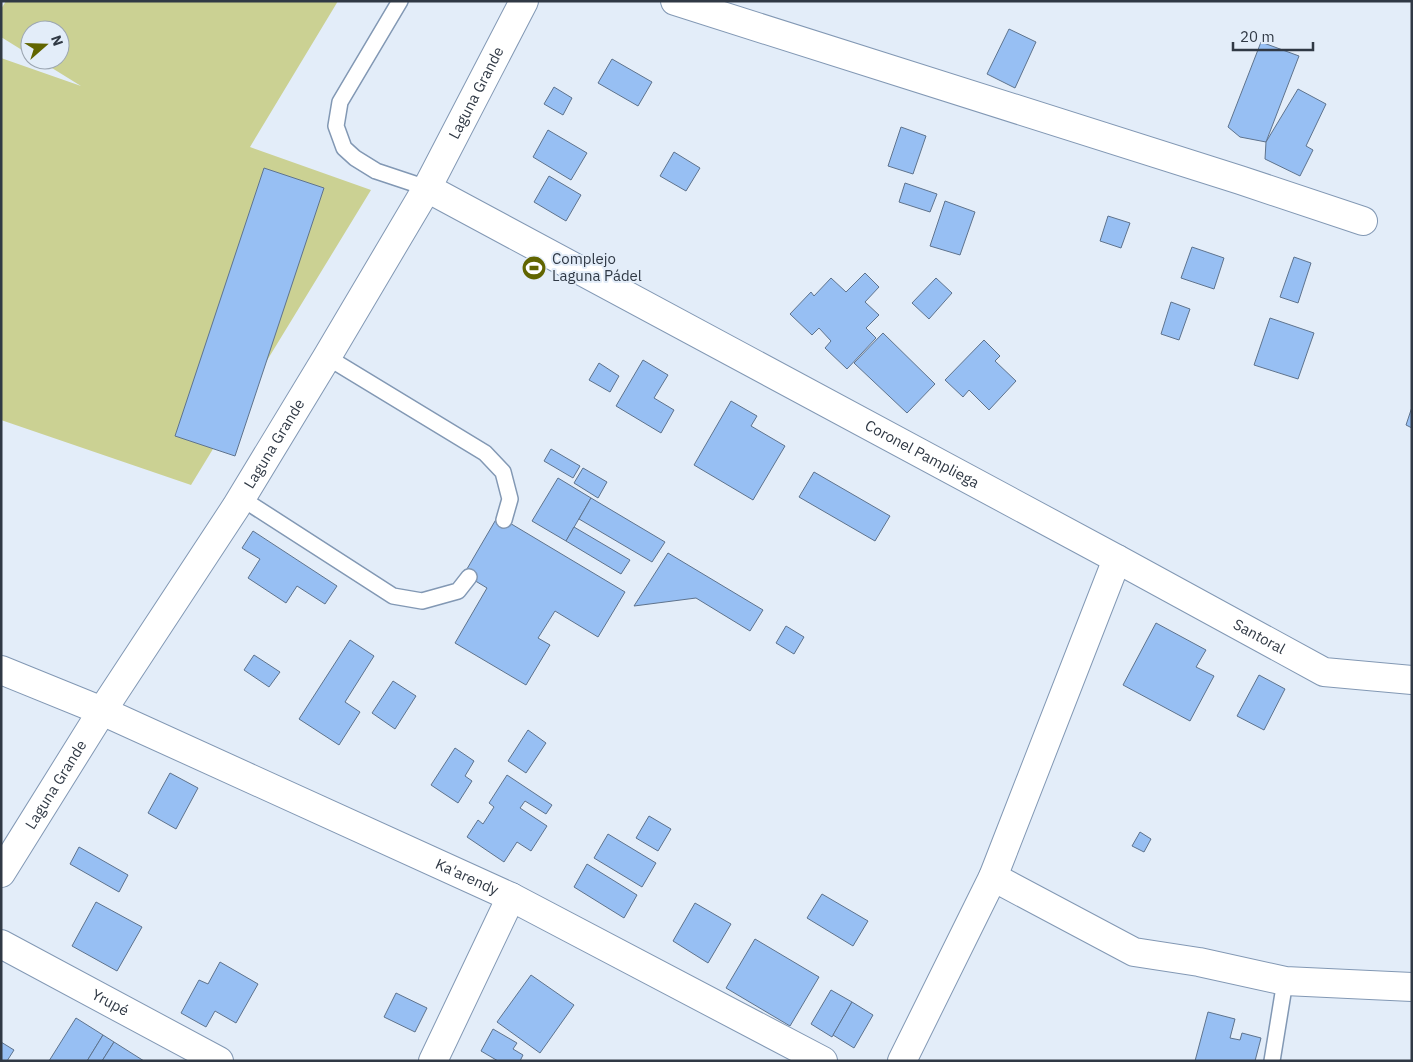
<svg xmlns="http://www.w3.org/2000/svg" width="1413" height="1062" viewBox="0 0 1413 1062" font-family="'IBM Plex Sans',sans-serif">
<rect width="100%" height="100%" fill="#e3edf9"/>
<path fill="#cbd193" d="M6,1H338L250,147L371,190L191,485L1,420V58L81,86L39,60H60V30H30V55L1,37V9Z"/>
<g fill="#97bff3" stroke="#5e738d">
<path d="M1009,29L1036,42L1015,88L987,74Z"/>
<path d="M1261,42L1299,56L1266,142L1240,137L1228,127Z"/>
<path d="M612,59L652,82L638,106L598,83Z"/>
<path d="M554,87L572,98L563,115L544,104Z"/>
<path d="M1298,89L1326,104L1306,146L1313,150L1300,176L1265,159L1266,142Z"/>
<path d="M901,127L926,136L913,174L888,166Z"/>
<path d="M548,130L587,153L571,180L533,157Z"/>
<path d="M674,152L700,168L686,191L660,176Z"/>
<path d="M264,168L324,188L235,456L175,436Z"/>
<path d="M549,176L581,195L566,221L534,202Z"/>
<path d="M905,183L937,194L930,212L899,202Z"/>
<path d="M945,201L975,212L960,255L930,246Z"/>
<path d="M1108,216L1130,223L1121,248L1100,241Z"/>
<path d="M1192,247L1224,258L1214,289L1181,278Z"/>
<path d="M1294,257L1311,263L1298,303L1280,297Z"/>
<path d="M865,273L879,287L865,302L879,315L866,328L876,338L847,369L825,348L831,341L819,328L812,335L790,314L811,292L814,296L831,278L846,292Z"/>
<path d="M936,278L952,293L929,319L912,303Z"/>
<path d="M1171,302L1190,309L1179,340L1161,334Z"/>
<path d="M1270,318L1314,333L1298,379L1254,365Z"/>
<path d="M883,333L935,384L907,413L854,363Z"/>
<path d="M984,340L1000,356L995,361L1016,381L989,410L969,390L963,397L945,380Z"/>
<path d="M643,360L668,375L654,398L674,410L661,433L616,406Z"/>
<path d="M599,363L619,376L610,392L589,380Z"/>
<path d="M731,401L757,416L751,426L785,446L753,500L694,465Z"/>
<path d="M1412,407V428L1406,425Z"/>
<path d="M551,449L580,466L573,478L544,461Z"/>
<path d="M583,468L607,482L598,498L574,483Z"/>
<path d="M814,472L890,516L875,541L799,497Z"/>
<path d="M558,478L591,498L566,541L532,521Z"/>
<path d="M591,498L665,542L652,562L579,519Z"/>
<path d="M498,516L625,592L598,637L555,611L538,638L550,645L526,685L455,643L487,588L464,574Z"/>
<path d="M574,527L630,560L621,574L566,541Z"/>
<path d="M253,531L337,586L325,604L297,586L286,603L248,578L260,559L242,548Z"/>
<path d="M668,553L763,610L750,631L696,598L634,606Z"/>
<path d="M1156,623L1206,650L1196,667L1214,676L1190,721L1123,685Z"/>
<path d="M786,626L804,637L794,654L776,643Z"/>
<path d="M350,640L374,656L345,702L360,712L339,745L299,719Z"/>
<path d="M254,655L280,672L269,687L244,670Z"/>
<path d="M1259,675L1285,689L1264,730L1237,716Z"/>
<path d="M393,681L416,696L395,729L372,713Z"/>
<path d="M528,730L546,743L526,773L508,761Z"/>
<path d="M455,748L474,761L465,776L472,781L458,803L431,785Z"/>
<path d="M170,773L198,788L176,829L148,813Z"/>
<path d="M507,775L552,805L546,814L525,801L520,808L547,826L531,851L517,842L504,862L467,837L478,820L483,824L494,807L489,803Z"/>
<path d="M649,816L671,829L658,851L636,838Z"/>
<path d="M1140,832L1151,839L1144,852L1132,846Z"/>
<path d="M608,834L656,863L642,887L594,858Z"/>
<path d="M79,847L128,875L119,892L70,864Z"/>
<path d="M587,864L637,895L624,918L574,887Z"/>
<path d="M822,894L868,921L853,946L807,918Z"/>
<path d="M96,902L142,927L117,971L72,946Z"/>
<path d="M695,903L731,924L708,963L673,941Z"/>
<path d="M755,939L819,977L790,1026L726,988Z"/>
<path d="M220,962L258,984L236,1023L215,1011L206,1027L181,1013L199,980L208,984Z"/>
<path d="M531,975L574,1005L540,1053L497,1022Z"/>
<path d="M831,990L852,1002L832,1037L811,1024Z"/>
<path d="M396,993L427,1008L415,1032L384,1017Z"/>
<path d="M852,1002L873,1015L854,1048L833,1035Z"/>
<path d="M1208,1012L1235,1019L1230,1038L1240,1040L1242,1033L1261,1038L1255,1061H1195Z"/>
<path d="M76,1018L103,1035L87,1061H49Z"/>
<path d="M493,1029L517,1043L513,1049L523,1055L520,1061H498L481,1051Z"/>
<path d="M103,1035L114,1042L102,1061H87Z"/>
<path d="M1,1042L14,1050L7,1061H1Z"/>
<path d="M114,1042L144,1061H102Z"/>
</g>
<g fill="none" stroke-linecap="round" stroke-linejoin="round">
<defs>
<g id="lane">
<path d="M400,1L340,102L336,126L344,148L355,158L376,171L427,188"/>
<path d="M327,357L485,453L503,472L510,499L504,520"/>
<path d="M241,498L393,596L422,601L458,591L469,577"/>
<path d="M1272,1061L1285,981"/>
</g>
<g id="street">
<path d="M675,1L1240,180L1363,221"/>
<path id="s1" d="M427,188L1117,559L993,877L902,1061"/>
<path id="s2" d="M1117,559L1324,672L1412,680"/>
<path id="s3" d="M1,670L102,711L511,897L823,1061"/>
<path d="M993,877L1134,952L1199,962L1285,981L1412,987"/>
<path id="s4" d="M1,944L219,1061"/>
<path d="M433,1061L511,897"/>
</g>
<g id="secondary">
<path id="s5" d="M1,873L102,711L236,507L327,357L427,188L524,1"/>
</g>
</defs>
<use href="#lane" stroke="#8298b4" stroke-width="18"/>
<use href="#street" stroke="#8298b4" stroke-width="30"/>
<use href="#secondary" stroke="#8298b4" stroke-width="30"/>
<use href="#lane" stroke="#fff" stroke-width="15"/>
<use href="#street" stroke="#fff" stroke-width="28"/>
<use href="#secondary" stroke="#fff" stroke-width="28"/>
</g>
<defs>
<symbol id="stadium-disc" viewBox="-11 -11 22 22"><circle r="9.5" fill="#616500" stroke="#e3edf9"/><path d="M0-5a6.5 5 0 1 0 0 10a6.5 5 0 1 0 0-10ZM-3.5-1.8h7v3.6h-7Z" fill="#fff"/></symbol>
</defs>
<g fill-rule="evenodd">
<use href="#stadium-disc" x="520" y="254" width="28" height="28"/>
</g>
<g text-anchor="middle" stroke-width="4" stroke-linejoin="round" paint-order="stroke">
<g font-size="15" fill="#303945" stroke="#e3edf9">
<text dy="5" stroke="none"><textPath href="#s5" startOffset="914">Laguna Grande</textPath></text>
<text dy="5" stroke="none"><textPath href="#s5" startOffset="509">Laguna Grande</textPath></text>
<text dy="5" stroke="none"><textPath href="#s1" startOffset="562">Coronel Pampliega</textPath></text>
<text dy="5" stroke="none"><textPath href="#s2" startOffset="162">Santoral</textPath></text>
<text dy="5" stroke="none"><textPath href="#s5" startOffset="104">Laguna Grande</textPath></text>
<text dy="5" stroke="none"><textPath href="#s3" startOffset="510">Ka'arendy</textPath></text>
<text dy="5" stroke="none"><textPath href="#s4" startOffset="124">Yrupé</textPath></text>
</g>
<g font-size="15" fill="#303945" stroke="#e3edf9" text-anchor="start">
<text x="552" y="264">Complejo<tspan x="552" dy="17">Laguna Pádel</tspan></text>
</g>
</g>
<rect width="1413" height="1062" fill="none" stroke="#303945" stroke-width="5"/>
<g transform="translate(45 45) rotate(70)"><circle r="24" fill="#e3edf9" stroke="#9ba5b1"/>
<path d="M0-4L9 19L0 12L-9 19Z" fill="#616500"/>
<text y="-8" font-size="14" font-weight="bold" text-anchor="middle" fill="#303945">N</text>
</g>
<path d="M1233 42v8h80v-8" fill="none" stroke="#303945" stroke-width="2.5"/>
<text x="1240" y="42" font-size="15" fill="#303945" stroke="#e3edf9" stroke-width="4" paint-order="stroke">20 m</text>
</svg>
